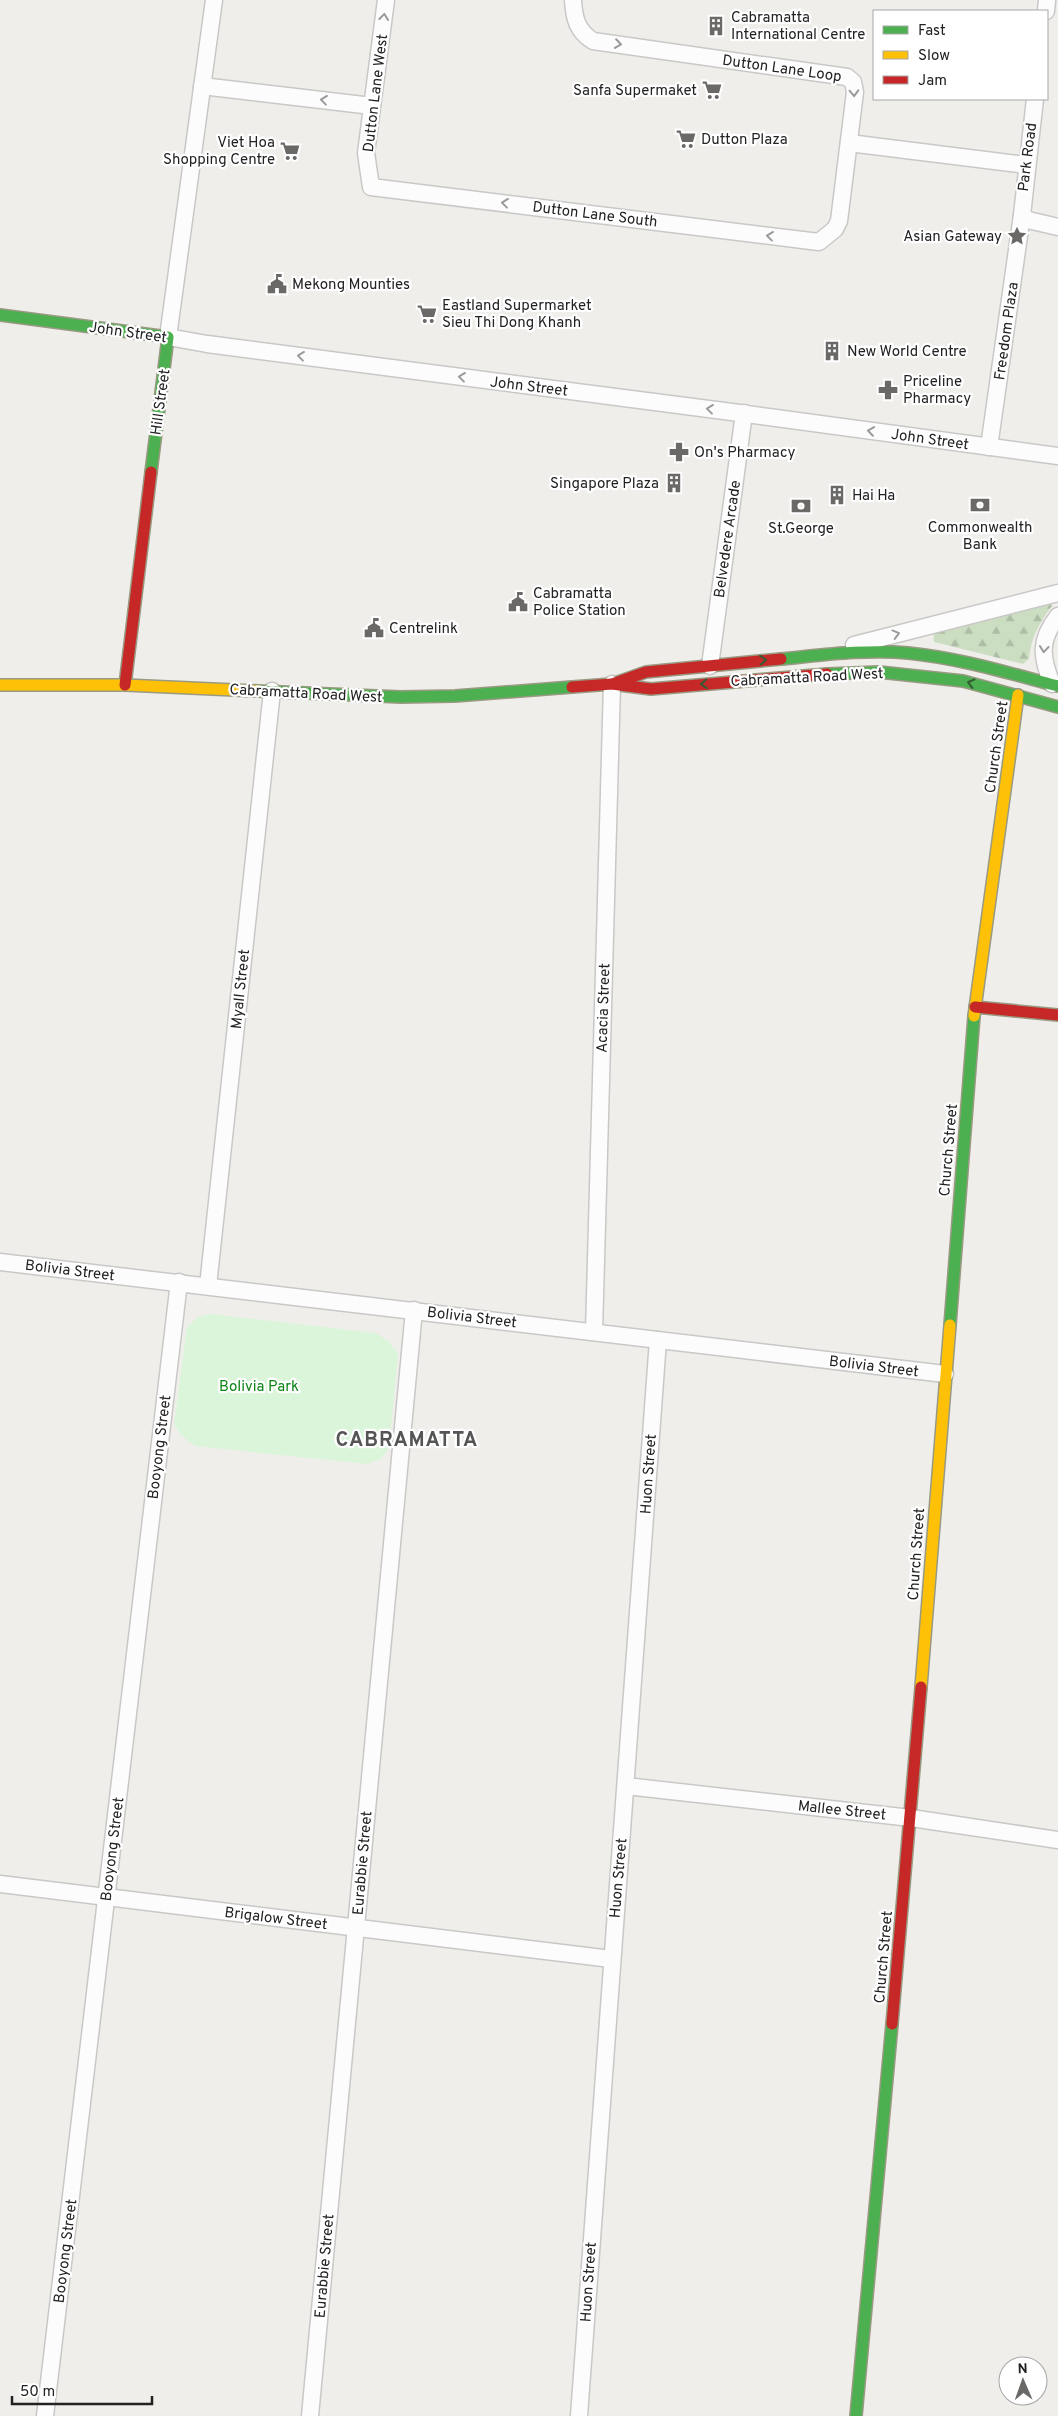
<svg xmlns="http://www.w3.org/2000/svg" width="1058" height="2416" viewBox="0 0 1058 2416" font-family="Overpass,sans-serif">
<defs>
<pattern id="forest-firs" width="22" height="20" patternUnits="userSpaceOnUse" patternTransform="scale(1.25)"><rect width="22" height="20" fill="#cbdec1"/><path d="M5 1l3.5 6h-7zM16 11l3.5 6h-7z" fill="#aebea6"/></pattern>
</defs>
<rect width="100%" height="100%" fill="#f0eeeb"/>
<path fill="url(#forest-firs)" d="M1048,599L1052,606C1039,623 1031,638 1029,659L1023,664L934,642L933,629Z"/>
<path fill="#daf5da" d="M210,1314L376,1333L388,1341L398,1353L389,1448L381,1459L367,1464L195,1446L181,1435L174,1424L187,1327L198,1317Z"/>
<g fill="none" stroke-linecap="round" stroke-linejoin="round">
<defs>
<g id="street">
<path d="M214,0L168,337L207,344L724,411L1058,456"/>
<path d="M386,0L366,153L371,187L819,242L835,229L839,221L855,92L853,82L847,77L593,41C577,31 574,18 573,0"/>
<path d="M1046,11L1047,0"/>
<path d="M202,86L372,106"/>
<path d="M849,143L1026,165"/>
<path d="M1022,215L1028,220L1058,227"/>
<path d="M989,447L1022,215L1035,99"/>
<path d="M854,645L1058,593"/>
<path d="M710,666L744,413"/>
<path d="M1052,684C1041,657 1039,640 1058,616"/>
<path d="M0,1262L945,1374"/>
<path d="M208,1286L272,691"/>
<path d="M594,1332L612,684"/>
<path d="M626,1786L911,1818L1058,1840"/>
<path d="M0,1884L611,1959"/>
<path d="M45,2416L179,1282"/>
<path d="M310,2416L414,1310"/>
<path d="M579,2416L658,1340"/>
</g>
<g id="fast">
<path d="M0,315L168,337L151,472"/>
<path d="M781,659C823,655 866,649 908,653C959,658 1008,673 1058,686"/>
<path d="M827,674L879,672L963,681L1058,707"/>
<path d="M258,691L401,697L455,696L572,687"/>
<path d="M950,1325L974,1016"/>
<path d="M856,2416L892,2024"/>
</g>
<g id="slow">
<path d="M0,685H125L258,691"/>
<path d="M974,1016L1018,695"/>
<path d="M921,1687L950,1325"/>
</g>
<g id="jam">
<path d="M615,683L646,672L781,659"/>
<path d="M125,685L151,472"/>
<path d="M572,687L612,684L651,689L827,674"/>
<path d="M975,1007L1058,1015"/>
<path d="M892,2024L921,1687"/>
</g>
</defs>
<use href="#street" stroke="#c9c8c7" stroke-width="19"/>
<use href="#fast" stroke="#999a82" stroke-width="14"/>
<use href="#slow" stroke="#999a82" stroke-width="14"/>
<use href="#jam" stroke="#999a82" stroke-width="14"/>
<use href="#street" stroke="#fdfcfc" stroke-width="16"/>
<use href="#fast" stroke="#4caf50" stroke-width="11"/>
<use href="#slow" stroke="#ffc107" stroke-width="11"/>
<use href="#jam" stroke="#c62828" stroke-width="11"/>
</g>
<defs><path id="oneway-chevron" d="M-2-3.5L2.5 0L-2 3.5" fill="none" stroke-width="1.6" stroke-linecap="round" stroke-linejoin="round" transform="scale(1.25)"/></defs>
<g stroke="#9a9a9a">
<use href="#oneway-chevron" transform="translate(384 17) rotate(-83)"/>
<use href="#oneway-chevron" transform="translate(618 44) rotate(8)"/>
<use href="#oneway-chevron" transform="translate(854 93) rotate(88)"/>
<use href="#oneway-chevron" transform="translate(324 100) rotate(-173)"/>
<use href="#oneway-chevron" transform="translate(505 203) rotate(-173)"/>
<use href="#oneway-chevron" transform="translate(770 236) rotate(-173)"/>
<use href="#oneway-chevron" transform="translate(301 356) rotate(-173)"/>
<use href="#oneway-chevron" transform="translate(462 377) rotate(-173)"/>
<use href="#oneway-chevron" transform="translate(710 409) rotate(-173)"/>
<use href="#oneway-chevron" transform="translate(871 431) rotate(-172)"/>
<use href="#oneway-chevron" transform="translate(896 634) rotate(-15)"/>
<use href="#oneway-chevron" transform="translate(1044 649) rotate(96)"/>
</g>
<g stroke="#335a34">
<use href="#oneway-chevron" transform="translate(763 660) rotate(-5)"/>
<use href="#oneway-chevron" transform="translate(971 683) rotate(-166)"/>
<use href="#oneway-chevron" transform="translate(704 684) rotate(175)"/>
</g>
<defs>
<symbol id="building-bare" viewBox="-9 -9 18 18"><path d="M-4-6H4V6H1V3H-1V6H-4ZM-2.5-4.3h1.7v1.8h-1.7ZM.8-4.3h1.7v1.8H.8ZM-2.5-1h1.7V.8h-1.7ZM.8-1h1.7V.8H.8Z" fill="#6a6968" stroke="#fff" stroke-width="2.5" paint-order="stroke"/></symbol>
<symbol id="supermarket-bare" viewBox="-9 -9 18 18"><path d="M-6-5.5h2.5l.6 2H6L4.5 2H-2.5L-4.4-4H-6ZM-1.5 3.2a1.3 1.3 0 1 0 .1 0ZM3 3.2a1.3 1.3 0 1 0 .1 0Z" fill="#6a6968" stroke="#fff" stroke-width="2.5" paint-order="stroke"/></symbol>
<symbol id="sight-bare" viewBox="-9 -9 18 18"><path d="M0-6L1.8-2.2L6-1.7L2.9 1.2L3.7 5.4L0 3.3L-3.7 5.4L-2.9 1.2L-6-1.7L-1.8-2.2Z" fill="#6a6968" stroke="#fff" stroke-width="2.5" paint-order="stroke"/></symbol>
<symbol id="civic-bare" viewBox="-9 -9 18 18"><path d="M-.6-6.5H3V-4.5H.6V-3L4-1V1h2V6H-6V1h2V-1L-.6-3ZM-1.2 2.5V6h2.4V2.5Z" fill="#6a6968" stroke="#fff" stroke-width="2.5" paint-order="stroke"/></symbol>
<symbol id="pharmacy-bare" viewBox="-9 -9 18 18"><path d="M-2-6h4v4h4v4h-4v4h-4v-4h-4v-4h4Z" fill="#6a6968" stroke="#fff" stroke-width="2.5" paint-order="stroke"/></symbol>
<symbol id="bank-bare" viewBox="-9 -9 18 18"><path d="M-6-4H6V4H-6ZM0-2.3a2.3 2.3 0 1 0 0 4.6a2.3 2.3 0 1 0 0-4.6Z" fill="#6a6968" stroke="#fff" stroke-width="2.5" paint-order="stroke"/></symbol>
</defs>
<g fill-rule="evenodd">
<use href="#building-bare" x="702" y="12" width="28" height="28"/>
<use href="#supermarket-bare" x="698" y="76" width="28" height="28"/>
<use href="#supermarket-bare" x="672" y="125" width="28" height="28"/>
<use href="#supermarket-bare" x="276" y="137" width="28" height="28"/>
<use href="#sight-bare" x="1003" y="222" width="28" height="28"/>
<use href="#civic-bare" x="263" y="270" width="28" height="28"/>
<use href="#supermarket-bare" x="413" y="300" width="28" height="28"/>
<use href="#building-bare" x="818" y="337" width="28" height="28"/>
<use href="#pharmacy-bare" x="874" y="376" width="28" height="28"/>
<use href="#pharmacy-bare" x="665" y="438" width="28" height="28"/>
<use href="#building-bare" x="660" y="469" width="28" height="28"/>
<use href="#building-bare" x="823" y="481" width="28" height="28"/>
<use href="#bank-bare" x="966" y="491" width="28" height="28"/>
<use href="#bank-bare" x="787" y="492" width="28" height="28"/>
<use href="#civic-bare" x="504" y="588" width="28" height="28"/>
<use href="#civic-bare" x="360" y="614" width="28" height="28"/>
</g>
<g text-anchor="middle" stroke-width="4.5" stroke-linejoin="round" paint-order="stroke">
<g font-size="15" fill="#222" stroke="#fff" text-anchor="start">
<text x="731" y="22">Cabramatta<tspan x="731" dy="17">International Centre</tspan></text>
<text x="697" y="95" text-anchor="end">Sanfa Supermaket</text>
<text x="701" y="144">Dutton Plaza</text>
<text x="275" y="147" text-anchor="end">Viet Hoa<tspan x="275" dy="17">Shopping Centre</tspan></text>
<text x="1002" y="241" text-anchor="end">Asian Gateway</text>
<text x="292" y="289">Mekong Mounties</text>
<text x="442" y="310">Eastland Supermarket<tspan x="442" dy="17">Sieu Thi Dong Khanh</tspan></text>
<text x="847" y="356">New World Centre</text>
<text x="903" y="386">Priceline<tspan x="903" dy="17">Pharmacy</tspan></text>
<text x="694" y="457">On's Pharmacy</text>
<text x="659" y="488" text-anchor="end">Singapore Plaza</text>
<text x="852" y="500">Hai Ha</text>
<text x="980" y="532" text-anchor="middle">Commonwealth<tspan x="980" dy="17">Bank</tspan></text>
<text x="801" y="533" text-anchor="middle">St.George</text>
<text x="533" y="598">Cabramatta<tspan x="533" dy="17">Police Station</tspan></text>
<text x="389" y="633">Centrelink</text>
</g>
<g font-size="15" fill="#222" stroke="#fff">
<text transform="translate(782 68) rotate(8)" y="5">Dutton Lane Loop</text>
<text transform="translate(375 93) rotate(-83)" y="5">Dutton Lane West</text>
<text transform="translate(1027 157) rotate(-83)" y="5">Park Road</text>
<text transform="translate(595 214) rotate(7)" y="5">Dutton Lane South</text>
<text transform="translate(1006 331) rotate(-82)" y="5">Freedom Plaza</text>
<text transform="translate(128 332) rotate(8)" y="5">John Street</text>
<text transform="translate(529 386) rotate(7)" y="5">John Street</text>
<text transform="translate(160 402) rotate(-82)" y="5">Hill Street</text>
<text transform="translate(930 439) rotate(8)" y="5">John Street</text>
<text transform="translate(727 539) rotate(-82)" y="5">Belvedere Arcade</text>
<text transform="translate(807 677) rotate(-3)" y="5">Cabramatta Road West</text>
<text transform="translate(306 693) rotate(3)" y="5">Cabramatta Road West</text>
<text transform="translate(996 747) rotate(-82)" y="5">Church Street</text>
<text transform="translate(240 989) rotate(-84)" y="5">Myall Street</text>
<text transform="translate(603 1008) rotate(-88)" y="5">Acacia Street</text>
<text transform="translate(948 1150) rotate(-85)" y="5">Church Street</text>
<text transform="translate(70 1270) rotate(7)" y="5">Bolivia Street</text>
<text transform="translate(472 1317) rotate(7)" y="5">Bolivia Street</text>
<text transform="translate(874 1366) rotate(7)" y="5">Bolivia Street</text>
<text transform="translate(159 1447) rotate(-83)" y="5">Booyong Street</text>
<text transform="translate(648 1474) rotate(-86)" y="5">Huon Street</text>
<text transform="translate(916 1554) rotate(-86)" y="5">Church Street</text>
<text transform="translate(842 1810) rotate(6)" y="5">Mallee Street</text>
<text transform="translate(112 1849) rotate(-83)" y="5">Booyong Street</text>
<text transform="translate(362 1863) rotate(-85)" y="5">Eurabbie Street</text>
<text transform="translate(618 1878) rotate(-85)" y="5">Huon Street</text>
<text transform="translate(276 1918) rotate(7)" y="5">Brigalow Street</text>
<text transform="translate(883 1957) rotate(-85)" y="5">Church Street</text>
<text transform="translate(65 2251) rotate(-83)" y="5">Booyong Street</text>
<text transform="translate(324 2266) rotate(-85)" y="5">Eurabbie Street</text>
<text transform="translate(588 2282) rotate(-86)" y="5">Huon Street</text>
</g>
<g font-size="15" fill="#0c8416" stroke="#fff">
<text x="259" y="1391">Bolivia Park</text>
</g>
<g font-size="20" font-weight="bold" letter-spacing="1" fill="#555" stroke="#fff">
<text x="407" y="1446">CABRAMATTA</text>
</g>
</g>
<rect x="873" y="10" width="175" height="90" fill="#ffffff" stroke="#a7a7a7"/>
<rect x="883" y="26" width="25" height="8" fill="#4caf50" stroke="#a7a7a7"/>
<text x="918" y="35" font-size="15" fill="#222222">Fast</text>
<rect x="883" y="51" width="25" height="8" fill="#ffc107" stroke="#a7a7a7"/>
<text x="918" y="60" font-size="15" fill="#222222">Slow</text>
<rect x="883" y="76" width="25" height="8" fill="#c62828" stroke="#a7a7a7"/>
<text x="918" y="85" font-size="15" fill="#222222">Jam</text>
<g transform="translate(1023 2381) rotate(358)"><circle r="24" fill="#ffffff" stroke="#a7a7a7"/>
<path d="M0-4L9 19L0 12L-9 19Z" fill="#6a6968"/>
<text y="-8" font-size="14" font-weight="bold" text-anchor="middle" fill="#222222">N</text>
</g>
<path d="M12 2396v8h140v-8" fill="none" stroke="#222222" stroke-width="2.5"/>
<text x="20" y="2396" font-size="15" fill="#222222" stroke="#ffffff" stroke-width="4" paint-order="stroke">50 m</text>
</svg>
